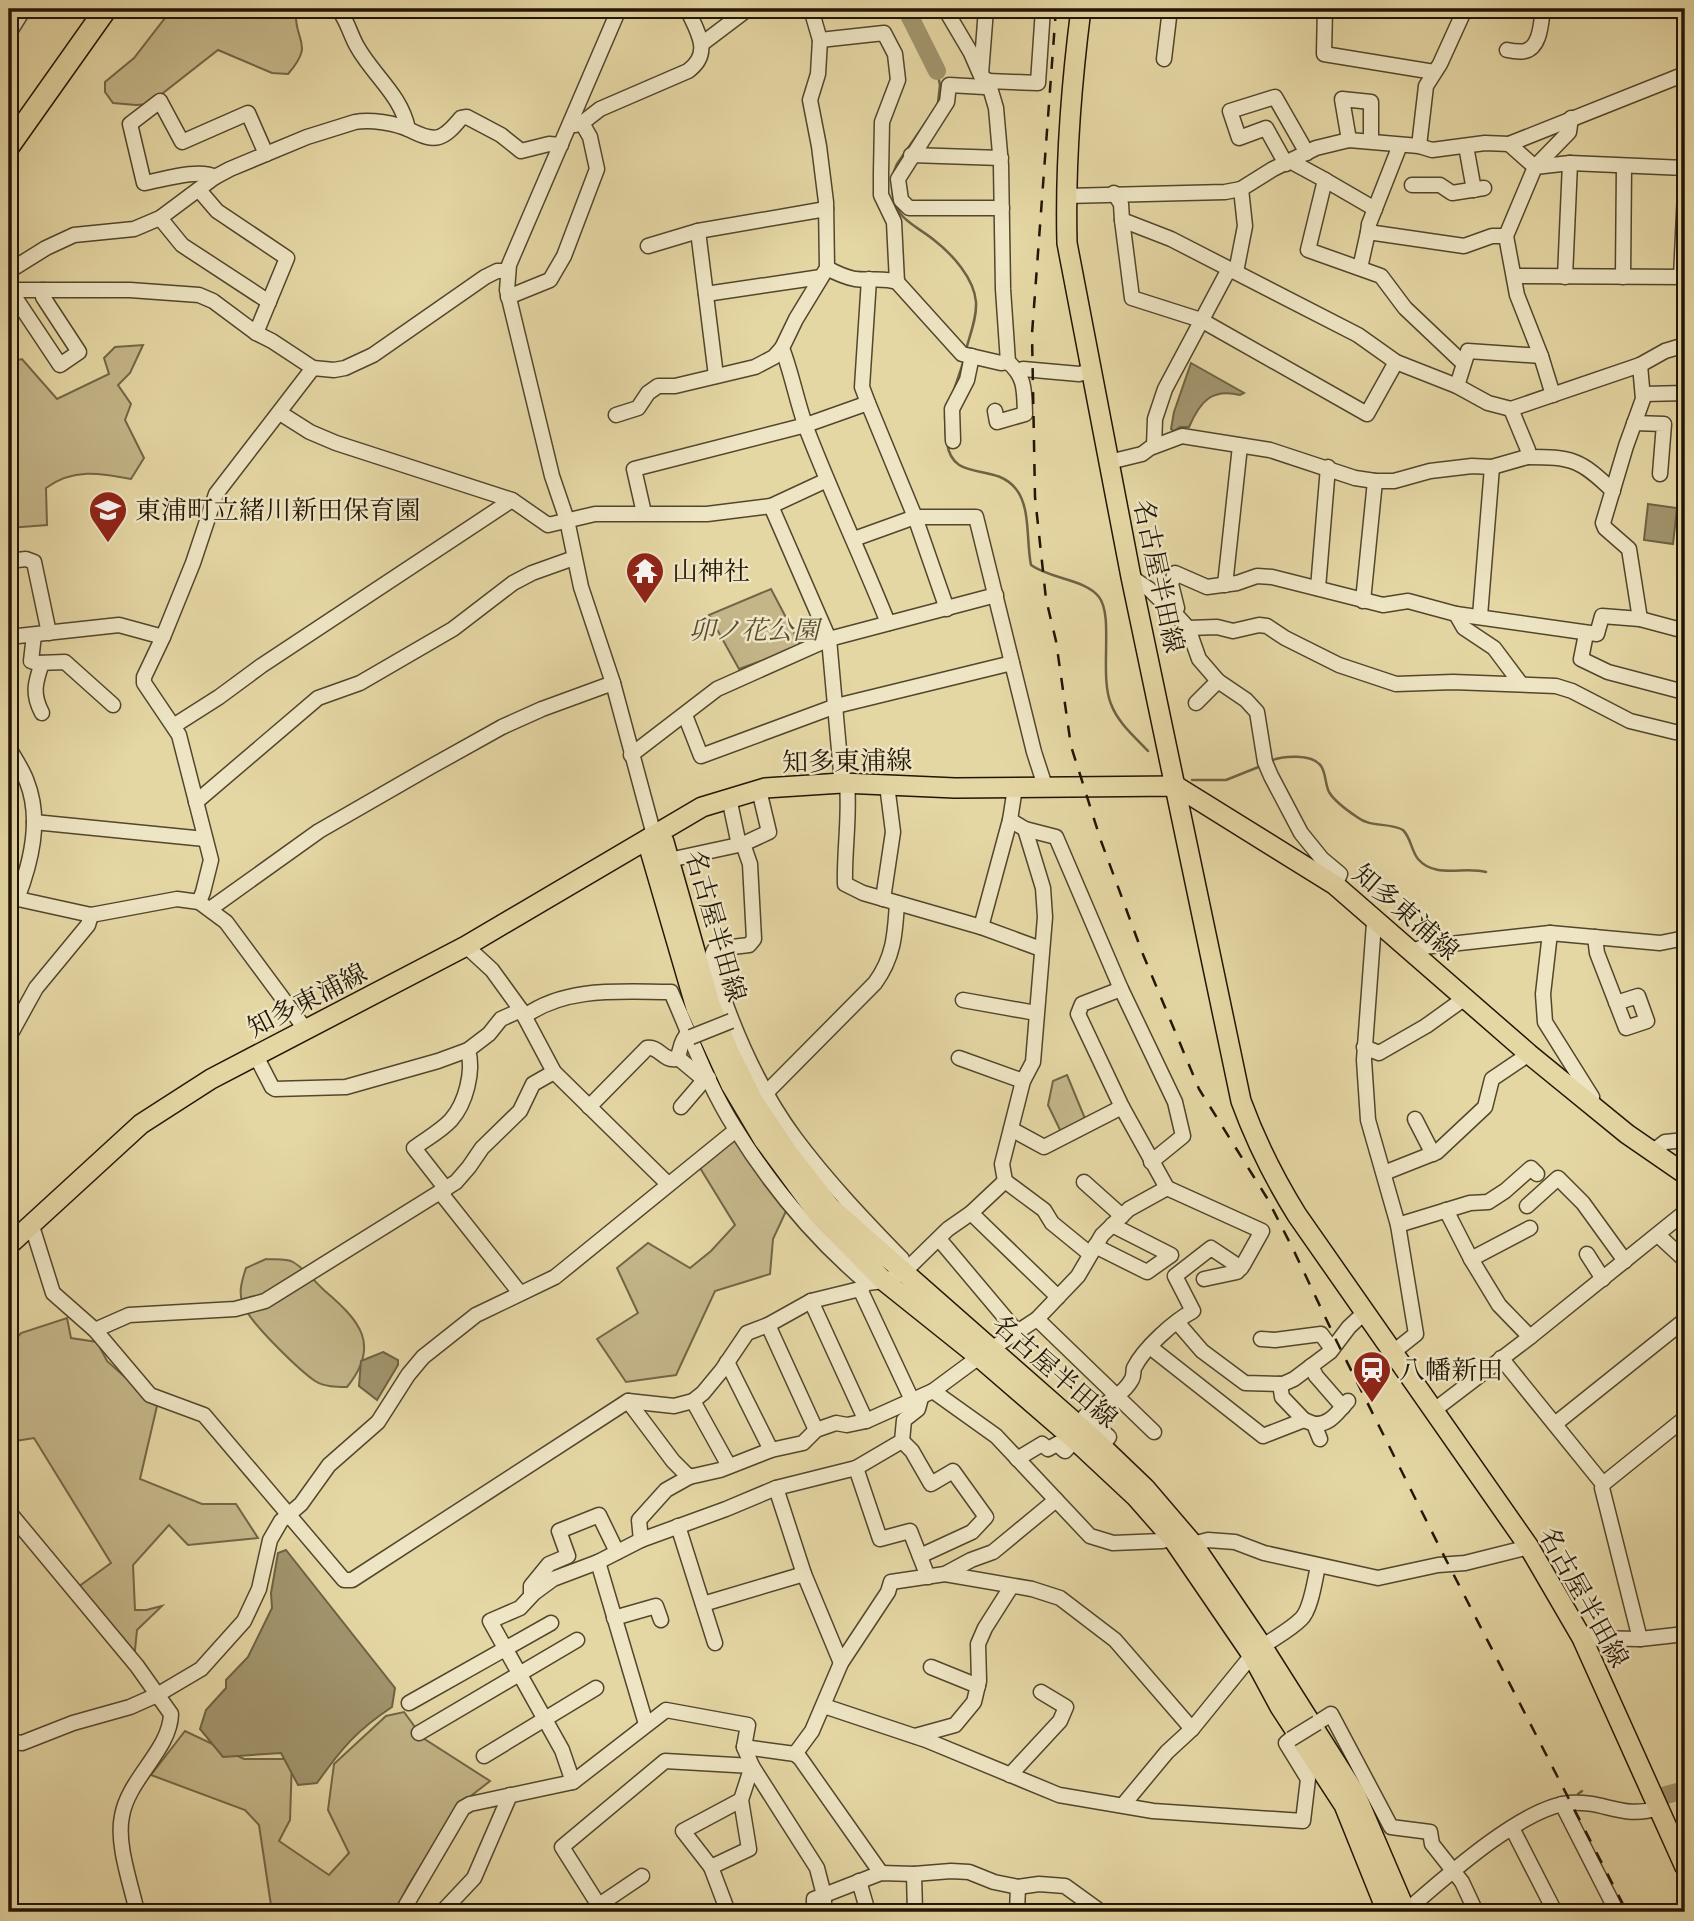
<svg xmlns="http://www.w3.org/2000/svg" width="1694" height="1921" viewBox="0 0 1694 1921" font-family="'IM FELL English','Noto Serif JP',serif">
<rect width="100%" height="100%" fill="#e5d7a4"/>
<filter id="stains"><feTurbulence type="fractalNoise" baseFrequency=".00286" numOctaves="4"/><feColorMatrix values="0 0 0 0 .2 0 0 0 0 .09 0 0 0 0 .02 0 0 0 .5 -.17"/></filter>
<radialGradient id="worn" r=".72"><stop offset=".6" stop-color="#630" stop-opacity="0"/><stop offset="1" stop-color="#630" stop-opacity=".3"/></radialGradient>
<g fill="#c4b689" stroke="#726646" stroke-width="2">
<path d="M172,9H296C293,42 316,42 288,74L272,73L218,50L149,104L136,105L113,103L105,92V82L134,58Z"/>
<path d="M143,345L130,373L118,385L131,404L125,420L144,458L131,479C100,473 73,468 46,488L47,525L9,528V362L22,359L57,399L109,374L104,358L115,347Z"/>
<path d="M771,589L801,646L739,669L709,615Z"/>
<path d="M1067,1075L1086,1121L1061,1132L1048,1105L1053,1081Z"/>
<path d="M730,1137L746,1149L787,1209L773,1239L770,1274L715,1291L676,1375L626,1382L597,1339L638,1313L617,1268L648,1243L690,1268L711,1251L735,1225L697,1163Z"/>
<path d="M266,1259C274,1260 286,1258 293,1262C305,1269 315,1282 325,1291C360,1321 381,1345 347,1387C336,1387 325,1387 315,1381C299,1370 255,1327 246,1310C237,1296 241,1283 246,1268Z"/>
<path d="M67,1318L71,1338L97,1342L107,1361L157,1406L140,1479L202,1504H236L258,1538L188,1545L169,1525L133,1565L135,1610H146L162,1606L137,1630L135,1650L129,1655L78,1587L111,1563L34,1438L9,1442V1347L21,1333Z"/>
<path d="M404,1712L423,1738L490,1781L458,1806L408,1886L395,1912H272L259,1825L245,1810L151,1775L185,1731L244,1759H292L290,1820L279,1841L329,1875L349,1853L328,1810L334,1764L386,1716Z"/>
</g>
<g fill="#a2956e" stroke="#6e6244" stroke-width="2">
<path d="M1191,363L1244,393L1240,395C1211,388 1200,402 1189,427H1180L1174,431L1171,429L1174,412Z"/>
<path d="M1648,504L1677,508L1673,544L1644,540Z"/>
<path d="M9,806C13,825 24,869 11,884H9Z"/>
<path d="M383,1352L398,1360V1365L377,1400L359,1386L361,1361Z"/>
<path d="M286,1550L395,1688L392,1707C357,1730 341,1749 317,1783L298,1785L281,1753L223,1757L200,1729L206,1710L226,1688V1680L248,1657L272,1608L271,1593L278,1553Z"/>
</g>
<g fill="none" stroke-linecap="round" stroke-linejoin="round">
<g stroke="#6e6244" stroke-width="2.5">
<path d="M937,71L940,85L938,103"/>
<path d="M893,174L897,164L933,112"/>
<path d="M892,188C894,220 913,223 934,240C952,254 974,278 976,302C977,318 970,334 966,350"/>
<path d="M953,393L964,360"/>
<path d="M945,416L946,437"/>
<path d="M947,443C953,484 994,461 1016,489C1031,508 1026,541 1031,565C1050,579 1085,579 1099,597C1114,616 1099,675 1111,704C1118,723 1135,737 1148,751"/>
<path d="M1270,761C1282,756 1312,753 1321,766C1326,773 1325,784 1329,792C1335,802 1348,811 1357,817C1371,828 1388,822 1403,830C1411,838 1411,850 1418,859C1435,879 1464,866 1486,872"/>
<path d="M1192,780H1226L1261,766"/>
<path d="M1578,1794L1582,1791"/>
</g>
<g stroke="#a2956e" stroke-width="18">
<path d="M906,9L937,71"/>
<path d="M1666,1795L1685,1790"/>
</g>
<defs>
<g id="minor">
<path d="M338,9C348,21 350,35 358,48C374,76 401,95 408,129"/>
<path d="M619,9L509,265L507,290L552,476L567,520L581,587L613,683L654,835"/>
<path d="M811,9L820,40L818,74L810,100L819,146L826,202L827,268L796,319L782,348C792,374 797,403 807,430C832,495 862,558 888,623"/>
<path d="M1325,9L1324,54L1434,72"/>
<path d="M9,33L24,9"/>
<path d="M820,40L884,33L895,54L898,80L882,122L881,173V195L894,222L897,282"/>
<path d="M703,43L748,9"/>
<path d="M1507,50C1512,51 1520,52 1525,51C1541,47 1541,21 1543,9"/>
<path d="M1164,59L1170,9"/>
<path d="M981,74L986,9"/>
<path d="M575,125L582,123L600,109L688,71C713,53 697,31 687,9"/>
<path d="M1349,140L1342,99L1371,102V141"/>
<path d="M1509,144L1535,167L1569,132L1571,118"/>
<path d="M1400,145L1369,224L1368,232L1464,246L1492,236H1506"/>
<path d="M1419,146L1426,86L1440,64L1465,9"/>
<path d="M1466,146L1474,190"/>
<path d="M911,155L1001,158"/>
<path d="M1290,161L1325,180L1308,250L1381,276L1405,308L1463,363"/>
<path d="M1286,164L1266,128L1239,138L1230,111L1275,97L1307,153"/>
<path d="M215,177C199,168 162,180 144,183L130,124L160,101L182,142L248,113L266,154"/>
<path d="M1325,180L1375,209"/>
<path d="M1412,185H1440L1452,193L1484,188"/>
<path d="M199,190L217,211L287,258L256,333"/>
<path d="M1114,193L1121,204L1122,220L1171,239L1358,335L1396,362L1457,386L1488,403L1511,409L1640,365L1665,351L1685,345"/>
<path d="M1066,196L1225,192L1241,189L1273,169L1316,148L1349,140L1419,146L1432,150L1485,143L1509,144L1685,74"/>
<path d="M1002,208H909L901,200L898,179L947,102L949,85L984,87L988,81L1038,83L1043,9"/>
<path d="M160,218L182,245L269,302"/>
<path d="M1122,220L1132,298L1201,320L1367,414L1396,362"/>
<path d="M698,231L716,376"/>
<path d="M648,246L698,231L826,209"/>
<path d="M827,268C836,273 845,277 855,279C869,281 883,277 897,282L962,354L1001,363L1008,362L1003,289L1001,165L996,108L988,81L981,76L971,53L945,9"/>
<path d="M1360,268L1368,232"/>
<path d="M9,271L46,248L74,235L134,229L160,218L215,177L230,169L307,137L355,122C370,119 396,123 410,130C436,143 443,140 461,118L467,117L501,135L521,151L549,144L561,145"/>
<path d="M1236,272L1245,226L1241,189"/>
<path d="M1514,276L1685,277"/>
<path d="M1565,277L1570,163"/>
<path d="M1623,277L1624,166"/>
<path d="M1681,277L1685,192"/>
<path d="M9,290H130L199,295L213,301L256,333L272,341L313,368L334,370L345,368L373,355L485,277L497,271H507"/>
<path d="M15,290L14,296L60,365L79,352L43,297V290"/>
<path d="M706,294L821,277"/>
<path d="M508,297L550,280L564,256L597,169L590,137L582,123"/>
<path d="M1018,371L1023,369L1079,374L1091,371"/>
<path d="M1457,386L1468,351L1541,356"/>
<path d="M1644,394L1685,393"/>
<path d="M1553,395L1541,356L1517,295L1506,236L1535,167L1570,163L1685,168"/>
<path d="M868,403L862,387L869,279"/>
<path d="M995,411L997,422L1025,414C1024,392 1026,377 1008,362"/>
<path d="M280,413L310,432L336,443L512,500L548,525L595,514H707L771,506L827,480"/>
<path d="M616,415L638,408L648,393L658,386H675L755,367L774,357L782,348"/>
<path d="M1634,423L1664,424L1660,474"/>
<path d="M953,441L952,409L967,380L972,356"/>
<path d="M1154,446L1155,419L1165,389L1229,269"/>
<path d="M1527,457C1572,457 1580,459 1613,491"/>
<path d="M1109,462L1142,454L1150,448L1182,436L1270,450L1355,478L1375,481H1394L1430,471L1472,466L1492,467L1527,457L1528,450L1511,409"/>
<path d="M771,506L829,639L842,783"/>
<path d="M644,513L634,469L806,425L868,403L915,517L947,609"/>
<path d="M854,539L915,517H976L1034,752L1045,786"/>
<path d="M9,561L26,559L34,562L49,633"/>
<path d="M1131,577L1149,589L1179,618L1188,628L1199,659L1218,681L1246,700L1257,712L1265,762L1271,776L1301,833L1322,859L1340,874L1335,885"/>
<path d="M1225,585L1240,446"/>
<path d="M1318,588L1328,467"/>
<path d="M1363,601L1375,481"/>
<path d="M1173,611L1177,608L1171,584L1175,573L1207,587L1237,583L1257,576L1272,577L1383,605L1408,601L1456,614L1597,634L1602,616L1640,619L1685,631"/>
<path d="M1456,614L1464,628L1494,648L1521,684"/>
<path d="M1480,616L1492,467"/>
<path d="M1640,619L1629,549L1605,528L1603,523L1626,446L1643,399L1640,365"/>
<path d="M1188,628L1217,627L1233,631L1259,625L1267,626L1285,638L1339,665L1396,684L1453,682L1556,686L1572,691L1630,721L1675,732H1685"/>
<path d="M1586,634L1581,659L1608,672L1684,692L1685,685"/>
<path d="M34,635L31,661L37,663L65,662L113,705"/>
<path d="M9,637L119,625L163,637"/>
<path d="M42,663C35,683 32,694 42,713"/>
<path d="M1196,703L1218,681"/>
<path d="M685,715L701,756L836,706L1012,663"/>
<path d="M175,725L219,697L261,666L512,500"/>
<path d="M9,748C15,759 23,770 27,782C42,820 31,863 17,899"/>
<path d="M631,755L717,689L829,639L996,595"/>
<path d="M847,783C850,817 844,851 845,884L863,893L981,927L1010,820L1015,788"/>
<path d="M759,790L769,832L743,844L750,864L754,939L749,945L715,949C706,961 718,982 722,994C740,1045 763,1095 795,1138C827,1181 865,1221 902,1259"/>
<path d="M729,798L739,845"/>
<path d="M196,802L318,698L360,683L453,629L513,583L532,573L574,558"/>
<path d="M1010,820L1025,829L1056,837L1121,989L1175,1102L1183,1136L1151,1162"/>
<path d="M34,822L205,839"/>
<path d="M669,860L743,844"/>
<path d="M9,897L91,915L177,899L199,902L226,922L306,1030"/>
<path d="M883,899L893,832L887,785"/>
<path d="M199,902L203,892L211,860L179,735L144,683V677L163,637L193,563L216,494L313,368"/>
<path d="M210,909L319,831L432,766L502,727L542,709L613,683"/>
<path d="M1376,920L1374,923L1364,1060L1368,1120L1398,1225L1416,1334L1392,1353"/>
<path d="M981,927L1041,949"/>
<path d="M1550,933L1543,994L1545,1022L1592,1097L1589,1103"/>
<path d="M1595,937L1597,953L1626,1028L1647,1021L1638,996L1616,1003"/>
<path d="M466,946L492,970L521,1010L554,1072L668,1184"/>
<path d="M1412,951L1423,947L1550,933L1660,943L1685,938"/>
<path d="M963,1000L1036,1013"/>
<path d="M525,1016C567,986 622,992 671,992C691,1037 708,1086 735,1128C771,1186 815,1239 867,1283"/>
<path d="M9,1037L36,988L88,925L91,915"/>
<path d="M1364,1047L1379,1053L1426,1026L1465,998"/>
<path d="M256,1056L272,1087L275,1089L346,1087L438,1061L468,1050L489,1034L501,1019L521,1010"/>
<path d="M677,1057L701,1077L709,1078"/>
<path d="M959,1058L1023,1081"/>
<path d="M766,1093L875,983C894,957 895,934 897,903"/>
<path d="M589,1107L647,1048C659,1046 663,1061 676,1059C683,1050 677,1045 689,1032"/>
<path d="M681,1107L705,1079"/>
<path d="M1415,1119L1433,1154"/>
<path d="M1011,1129L1044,1147L1122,1107"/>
<path d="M1652,1152L1665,1142L1685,1140"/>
<path d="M1384,1173L1437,1152L1485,1107L1492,1079L1529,1054"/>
<path d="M1005,1181L1044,1210L1052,1223L1090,1254"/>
<path d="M1084,1182L1122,1216"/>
<path d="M1167,1188L1262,1231L1243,1265L1237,1272L1204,1279"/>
<path d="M446,1189L414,1148C426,1139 441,1131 451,1120C466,1103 474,1071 468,1050"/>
<path d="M440,1192L520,1293"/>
<path d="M1527,1206L1558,1178L1583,1203L1625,1261"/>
<path d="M1446,1210L1471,1259L1499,1305L1530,1337"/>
<path d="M971,1213L1058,1297"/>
<path d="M31,1223L53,1293L95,1330L150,1395L204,1415L344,1580H352L628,1401L674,1406L693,1401L703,1393L722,1370L747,1333L768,1325L811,1301L860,1289L867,1283L884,1281L903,1273L948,1229L971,1213L1005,1181L1002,1164L1023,1081L1033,1062L1045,917L1043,888L1025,829"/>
<path d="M1398,1225L1470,1203L1488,1202L1505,1191L1531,1168L1537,1174"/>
<path d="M1658,1235L1685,1260"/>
<path d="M939,1239L1018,1333"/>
<path d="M1095,1246L1147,1272L1171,1255L1112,1225"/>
<path d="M1587,1254L1603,1279"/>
<path d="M1471,1259L1530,1228"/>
<path d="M860,1289L912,1400"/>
<path d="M811,1301L866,1421"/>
<path d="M1037,1319L1154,1432"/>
<path d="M1177,1322L1202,1351L1245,1383L1283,1384L1294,1379L1330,1352L1349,1327L1364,1313"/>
<path d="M768,1325L816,1430"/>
<path d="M95,1330L129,1315L235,1309L265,1301L456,1182L469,1167L482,1148L520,1111L533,1084L554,1072"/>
<path d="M1261,1339L1275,1340L1321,1334L1332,1349"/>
<path d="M1150,1347L1263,1436L1304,1420L1314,1424L1320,1439"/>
<path d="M1501,1358L1603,1484L1602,1488L1640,1639"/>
<path d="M727,1362L771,1450"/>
<path d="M1311,1366L1316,1376L1343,1407"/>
<path d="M1280,1384L1282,1397L1304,1420"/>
<path d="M933,1391L996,1436L1090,1536L1113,1543L1162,1541L1172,1538"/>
<path d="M628,1401L673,1461L689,1477L720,1470L771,1450L803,1443L816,1430L836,1423L847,1425L866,1421L933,1391L979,1357L1037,1319L1078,1276L1102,1235L1129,1209L1167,1188L1122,1107L1078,1014L1082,1004L1121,989"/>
<path d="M693,1401L729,1466"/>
<path d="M1433,1411L1530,1337L1685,1212"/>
<path d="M1314,1424C1331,1425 1338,1411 1348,1401"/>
<path d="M1555,1424L1685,1320"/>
<path d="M902,1441L912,1451L931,1484L953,1471L986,1517L972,1532L920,1556"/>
<path d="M1101,1446L1109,1437L1085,1416C1100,1407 1123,1396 1132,1379C1134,1375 1133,1371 1134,1368C1144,1348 1174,1321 1193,1311L1175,1276L1211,1248L1241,1268"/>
<path d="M1017,1459L1042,1444L1048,1449L1057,1444L1065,1451L1075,1440"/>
<path d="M856,1468L880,1539L910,1531L928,1577"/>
<path d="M1603,1484L1685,1418"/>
<path d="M776,1488L804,1574L841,1663"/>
<path d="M9,1512L137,1666L171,1714C170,1750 128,1779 122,1816C116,1844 131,1884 137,1912"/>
<path d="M678,1526L715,1643"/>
<path d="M641,1540L639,1520L666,1490L691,1476"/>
<path d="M1193,1544L1208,1540L1235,1542L1264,1553L1378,1578L1438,1565L1465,1563L1529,1547"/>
<path d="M598,1562L646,1724"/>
<path d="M945,1574L1032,1589L1060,1598L1115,1640L1192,1729"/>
<path d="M531,1593V1586L549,1564L568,1556L559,1531L599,1515L617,1552"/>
<path d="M703,1604L804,1574"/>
<path d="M614,1618L656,1606L661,1620"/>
<path d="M1582,1638L1640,1639L1685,1634"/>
<path d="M931,1667L978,1686"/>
<path d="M409,1703L551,1623"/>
<path d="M824,1706L926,1740L1059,1795L1153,1811L1303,1821L1308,1779L1286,1743L1291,1739"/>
<path d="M1317,1723L1331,1714L1391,1827L1430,1832L1432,1844L1462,1882L1476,1912"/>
<path d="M419,1733L577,1640"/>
<path d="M915,1736L955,1725L974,1702L979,1681L978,1644L985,1628L1011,1587"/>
<path d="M9,1741L22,1743L73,1723L130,1707L157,1695L201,1669L244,1621L259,1589L270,1540L281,1521L301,1504L329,1465L378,1422L408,1375L423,1357L476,1315L555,1277L736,1130"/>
<path d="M744,1747L795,1754L800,1758L881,1873"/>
<path d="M795,1754L812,1731L841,1663L888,1592L891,1582L945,1574L971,1560L993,1552L1056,1500"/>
<path d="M484,1756L596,1688"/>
<path d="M1010,1775L1060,1721L1066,1707L1041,1692"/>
<path d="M573,1782L562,1750L490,1621L520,1608L534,1593L553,1579L598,1562L641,1540L726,1509L776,1488L856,1468L902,1441L904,1420L918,1409L921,1398"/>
<path d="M1562,1804L1617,1912"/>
<path d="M1123,1805L1167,1752L1192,1729L1252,1655C1267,1641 1287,1633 1301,1619C1311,1610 1315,1579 1318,1566"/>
<path d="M1512,1828L1555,1912"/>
<path d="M711,1867L683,1831L741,1800"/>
<path d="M914,1874L915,1912"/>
<path d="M859,1881L868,1912"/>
<path d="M599,1905L642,1876"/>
<path d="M402,1912L463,1808L470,1804L573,1782L666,1710L748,1725L744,1747L752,1766L817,1868L824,1895V1912"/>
<path d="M442,1912L474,1878L510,1795"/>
<path d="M603,1912L562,1847L665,1761L752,1766"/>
<path d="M728,1912L711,1867L749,1849L741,1800L752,1766"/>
<path d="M814,1912V1899L881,1873L914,1874L951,1871L969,1872L994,1882L1018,1887L1039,1884L1065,1886L1101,1912"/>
<path d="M1017,1912L1018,1887"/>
<path d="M1405,1912C1442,1880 1521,1808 1569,1803C1604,1800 1623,1820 1658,1808"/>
</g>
<g id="major">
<path d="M1081,9C1071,87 1065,164 1067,243L1131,577L1241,1101C1256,1142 1274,1178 1297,1215L1529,1547L1582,1638L1685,1867"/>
<path d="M9,1245L141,1124L211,1079L466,946L702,807L765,788L842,783L955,788L1176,786L1335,885L1529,1054L1627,1134L1685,1174"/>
<path d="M1387,1912L1344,1805L1280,1707L1252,1655L1172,1538L1136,1497L1075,1440L979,1357L884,1281L819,1215L763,1139L731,1085L696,1008L649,847L654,835L664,842L710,1004L729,1052L754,1102L786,1150L830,1207L1096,1441L1145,1488L1193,1544L1262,1646L1355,1793L1406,1912"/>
</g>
<path id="highway" d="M9,146L106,9"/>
</defs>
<use href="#minor" stroke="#52462c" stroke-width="17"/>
<use href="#major" stroke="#211504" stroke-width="22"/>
<use href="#highway" stroke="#211504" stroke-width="24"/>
<use href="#minor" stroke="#eee5c4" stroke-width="14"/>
<use href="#major" stroke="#e5d7a4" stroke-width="19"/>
<use href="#highway" stroke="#e5d7a4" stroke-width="21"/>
<path stroke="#211504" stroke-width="2.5" stroke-dasharray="12 12" stroke-linecap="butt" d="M1056,9L1032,334L1035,497L1046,599L1056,641L1071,746L1101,841L1142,952L1199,1089L1267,1198L1293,1249L1337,1342L1441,1550L1627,1912"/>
<defs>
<g id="minor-bridge">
<path d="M691,1037L731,1021"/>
<path d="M1291,1739L1317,1723"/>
</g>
</defs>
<use href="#minor-bridge" stroke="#52462c" stroke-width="17" stroke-linecap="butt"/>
<use href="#minor-bridge" stroke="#eee5c4" stroke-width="14"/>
</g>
<defs>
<symbol id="school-pin" viewBox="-11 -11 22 30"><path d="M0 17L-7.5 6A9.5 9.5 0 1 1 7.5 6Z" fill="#8f2418" stroke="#eee5c4"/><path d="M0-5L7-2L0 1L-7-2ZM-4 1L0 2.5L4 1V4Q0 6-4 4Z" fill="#fff"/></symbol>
<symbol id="temple-pin" viewBox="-11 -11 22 30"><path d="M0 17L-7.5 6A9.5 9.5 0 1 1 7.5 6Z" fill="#8f2418" stroke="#eee5c4"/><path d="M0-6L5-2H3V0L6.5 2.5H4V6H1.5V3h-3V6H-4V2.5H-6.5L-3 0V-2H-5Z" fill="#fff"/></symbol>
<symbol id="station-pin" viewBox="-11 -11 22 30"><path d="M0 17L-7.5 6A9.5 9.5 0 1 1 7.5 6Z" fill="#8f2418" stroke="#eee5c4"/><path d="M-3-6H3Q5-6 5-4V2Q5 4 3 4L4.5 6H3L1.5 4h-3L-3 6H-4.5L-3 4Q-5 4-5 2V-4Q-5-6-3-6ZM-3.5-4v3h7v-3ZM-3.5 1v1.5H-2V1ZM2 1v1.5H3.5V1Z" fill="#fff"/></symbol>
</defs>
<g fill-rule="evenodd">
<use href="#school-pin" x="86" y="488" width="44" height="60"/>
<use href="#temple-pin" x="623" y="549" width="44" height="60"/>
<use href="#station-pin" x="1350" y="1348" width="44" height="60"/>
</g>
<g text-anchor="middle" stroke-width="5" stroke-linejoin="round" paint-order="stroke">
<g font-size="26" fill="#211504" stroke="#eee5c4" text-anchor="start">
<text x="135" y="519">東浦町立緒川新田保育園</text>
<text x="672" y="580">山神社</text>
<text x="1399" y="1379">八幡新田</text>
</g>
<g font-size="26" fill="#211504" stroke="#eee5c4">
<text transform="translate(1159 576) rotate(78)" y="9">名古屋半田線</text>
<text transform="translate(847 761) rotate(-1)" y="9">知多東浦線</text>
<text transform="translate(1406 912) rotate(41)" y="9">知多東浦線</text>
<text transform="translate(716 926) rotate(74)" y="9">名古屋半田線</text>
<text transform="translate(307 1000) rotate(-27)" y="9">知多東浦線</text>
<text transform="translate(1055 1371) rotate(41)" y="9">名古屋半田線</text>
<text transform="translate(1584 1597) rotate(61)" y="9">名古屋半田線</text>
</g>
<g font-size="26" font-style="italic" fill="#5a4d33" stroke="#eee5c4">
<text x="754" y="639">卯ノ花公園</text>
</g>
</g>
<rect width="1694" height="1921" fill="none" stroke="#e5d7a4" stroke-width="35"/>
<rect x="10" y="10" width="1673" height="1900" fill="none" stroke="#211504" stroke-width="3.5"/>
<rect x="18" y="18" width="1659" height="1886" fill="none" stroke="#211504" stroke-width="2"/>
<rect width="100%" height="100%" filter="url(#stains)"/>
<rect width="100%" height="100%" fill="url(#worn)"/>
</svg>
